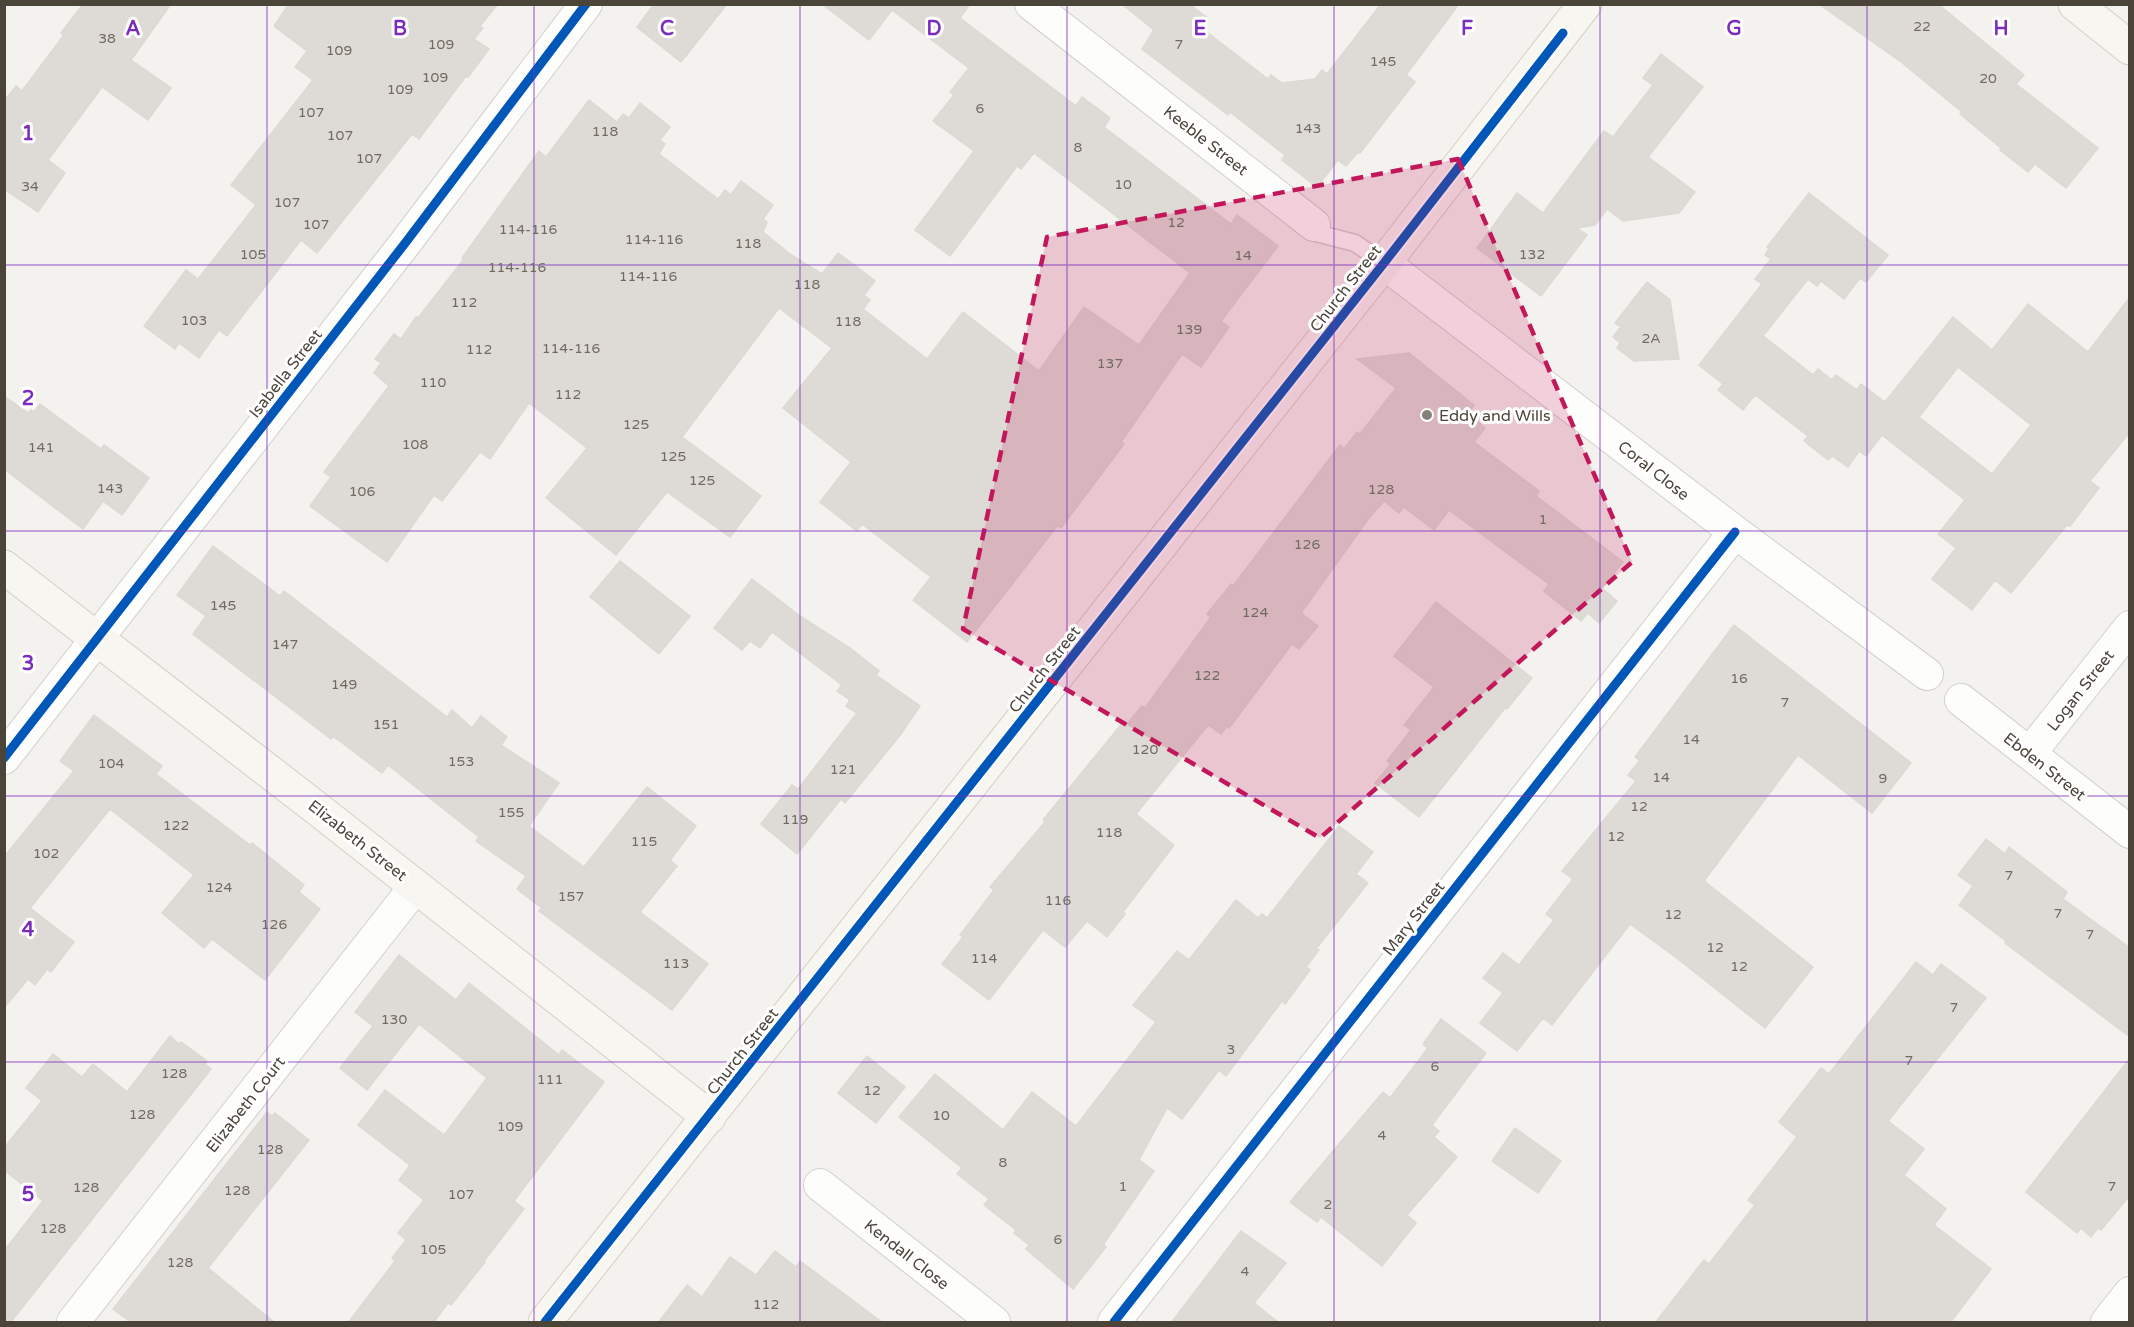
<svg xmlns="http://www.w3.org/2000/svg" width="2134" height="1327" viewBox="0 0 2134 1327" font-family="'Varela Round',sans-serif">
<rect width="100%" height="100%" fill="#f4f2ee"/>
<g fill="#dedbd6" stroke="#dcd9d4" stroke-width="1.5" fill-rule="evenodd">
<path d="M83,4H171L131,60L171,88L148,120L102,87L48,160L65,173L38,212L4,189V101L16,86L22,91L64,35L61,33Z"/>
<path d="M289,4H498L480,26L483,28L474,39L489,49L468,77L466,76L419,139L412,134L317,253L301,240L227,336L219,330L199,358L179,343L175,349L144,326L186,270L198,279L256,205L231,185L313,80L295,67L307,51L274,26Z"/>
<path d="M654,4H727L681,62L637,27Z"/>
<path d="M822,4H970L960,18L1076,106L1082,97L1110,118L1104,127L1231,224L1237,215L1278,246L1221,321L1229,327L1201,367L1182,354L1121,442L1124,444L1061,528L1058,525L967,642L913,600L931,577L862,524L857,531L820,502L851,462L783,408L832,348L779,308L682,437L761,496L730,537L667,492L616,555L546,498L587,448L529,403L490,459L480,452L442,501L434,495L387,562L310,506L331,477L324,472L389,386L374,373L381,363L375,359L394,334L401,339L416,317L418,318L464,259L462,258L539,151L546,157L589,100L617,122L623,114L629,118L640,103L670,127L660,140L665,144L659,154L718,199L725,190L731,195L741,181L773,205L763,219L767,222L763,232L790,254L822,274L838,253L857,267L875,281L864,295L870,300L863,309L927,359L963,312L1039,371L1084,307L1139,345L1190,273L1034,153L1021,169L1017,166L950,256L915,230L974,151L933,121L954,95L950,92L969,68L892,10L869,40Z"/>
<path d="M1122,4H1189L1206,17L1199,26L1268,79L1271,75L1282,83L1315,79L1322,70L1327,74L1381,4H1459L1406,75L1415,82L1360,153L1358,152L1346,166L1338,160L1317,187L1282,160L1285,155L1230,112L1228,115L1142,49L1154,30Z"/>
<path d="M1819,4H1938L2024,75L2016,84L2098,148L2066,188L2035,164L2028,172L2000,150L2001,148L1960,114L1962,112L1901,62Z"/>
<path d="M1661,54L1703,87L1648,157L1695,192L1679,213L1623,221L1607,209L1595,225L1577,228L1587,235L1541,296L1477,248L1517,193L1543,213L1604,131L1613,137L1653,85L1643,78Z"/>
<path d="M1809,193L1888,255L1866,282L1860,278L1844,299L1821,281L1817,286L1808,279L1763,336L1813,375L1818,369L1832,380L1836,375L1857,390L1861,384L1885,402L1953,317L1992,350L2028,304L2088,352L2130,297V432L2090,481L2099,488L2070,526L2067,525L2011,593L1995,580L1972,610L1932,579L1956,548L1938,534L1965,500L1882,435L1866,456L1859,451L1848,467L1832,456L1828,460L1804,441L1808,436L1755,395L1743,410L1718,390L1723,384L1699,365L1762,284L1755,279L1771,259L1765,255L1769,248L1767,247ZM1958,367L2031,425L1992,474L1919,417Z"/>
<path d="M1647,282L1670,300L1679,359L1634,361L1617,348L1620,343L1613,337L1621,327L1615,323Z"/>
<path d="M1409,353L1474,405L1467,414L1485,428L1474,442L1539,491L1536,496L1623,562L1602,588L1617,601L1599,623L1588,613L1581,621L1544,591L1549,584L1449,510L1434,530L1404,507L1399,513L1384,501L1369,518L1301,613L1318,626L1299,649L1292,644L1229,728L1227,726L1221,734L1208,725L1136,814L1174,845L1123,912L1125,914L1107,937L1087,921L1065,947L1043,930L989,1000L942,964L963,937L960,935L994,890L990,887L1045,822L1043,820L1124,721L1127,724L1142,706L1145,708L1211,617L1207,614L1231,584L1233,586L1340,445L1344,449L1357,432L1360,434L1396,388L1357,359Z"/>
<path d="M4,396L28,413L31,410L34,412L40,404L101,449L104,445L149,478L122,515L103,501L83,529L4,469Z"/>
<path d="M213,546L280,596L284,591L447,717L452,710L472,728L481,716L507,737L501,745L559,783L529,826L584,867L647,787L696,826L670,860L677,866L640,912L708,964L672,1010L539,911L542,908L517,889L526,876L476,841L479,837L388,765L382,773L333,736L331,739L193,634L206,616L177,595Z"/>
<path d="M620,561L690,616L659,654L590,597Z"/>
<path d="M752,579L800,616L850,648L879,671L876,675L920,706L901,734L845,803L841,799L797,854L761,824L792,785L798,789L857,713L846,706L850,700L837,691L842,685L772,632L760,648L750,641L742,650L714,628Z"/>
<path d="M1436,602L1532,678L1507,709L1505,708L1419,817L1375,783L1391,764L1387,761L1411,730L1404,725L1434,687L1394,656Z"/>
<path d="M1734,625L1911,763L1872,813L1798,755L1704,881L1813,967L1765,1028L1678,959L1630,924L1552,1025L1543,1018L1517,1051L1480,1023L1503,993L1483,978L1503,953L1519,965L1554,920L1546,914L1573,879L1562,871L1636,781L1628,775L1640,760L1635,757Z"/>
<path d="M94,715L162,766L156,774L250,845L252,843L304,885L299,892L320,909L265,980L212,939L204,948L162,913L194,875L110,809L30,908L74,942L51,972L47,969L35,985L28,979L4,1008V857L74,771L60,761Z"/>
<path d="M1339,826L1373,852L1356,874L1368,883L1316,949L1319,950L1306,967L1310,970L1285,1004L1282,1001L1226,1076L1219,1070L1182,1119L1167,1108L1139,1160L1154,1171L1103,1245L1106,1247L1073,1289L1026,1249L1029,1245L1014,1233L1016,1230L984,1205L989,1199L957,1174L962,1168L899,1117L935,1074L1003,1130L1032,1092L1076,1126L1156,1022L1133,1005L1177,951L1189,960L1236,900L1258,918L1262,914L1267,918Z"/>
<path d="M1986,839L2005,854L2009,847L2067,892L2063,899L2130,948V1037L2005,943L2006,941L1959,905L1973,886L1958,875Z"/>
<path d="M399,955L456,1000L469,983L559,1055L562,1050L604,1082L514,1201L524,1209L484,1261L485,1262L451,1305L448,1303L433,1323H348L395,1261L392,1258L406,1240L398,1233L424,1200L399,1180L410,1165L358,1125L385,1090L444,1135L487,1078L419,1024L367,1090L340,1068L373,1026L355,1012Z"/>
<path d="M1916,962L1933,975L1941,964L1986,998L1888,1121L1924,1149L1904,1175L1946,1209L1934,1225L1991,1269L1950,1323H1655L1704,1260L1709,1264L1755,1205L1748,1200L1797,1137L1779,1122L1821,1068L1829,1074Z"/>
<path d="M1441,1019L1486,1053L1432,1125L1439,1131L1434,1137L1457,1157L1407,1215L1416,1223L1382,1266L1321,1217L1317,1222L1290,1202L1383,1092L1390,1098L1428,1048L1423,1044Z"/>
<path d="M170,1036L179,1044L181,1042L207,1061L205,1064L211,1069L10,1323H4V1251L43,1201L4,1170V1148L42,1101L26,1088L53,1054L82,1077L93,1064L127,1092Z"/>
<path d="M867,1056L905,1087L876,1123L838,1093Z"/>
<path d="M2130,1058V1195L2101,1230L2098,1228L2091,1237L2081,1228L2077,1233L2026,1192Z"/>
<path d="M267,1112L272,1116L275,1113L309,1140L208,1268L275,1323H132L113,1309Z"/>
<path d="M1515,1128L1561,1161L1538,1193L1492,1161Z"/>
<path d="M1241,1231L1286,1263L1254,1303L1279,1323H1171Z"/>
<path d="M775,1251L796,1267L800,1261L883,1323H658L687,1285L702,1297L730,1257L756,1275Z"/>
</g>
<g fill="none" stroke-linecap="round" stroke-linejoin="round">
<defs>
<path id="lane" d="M1314,225L1316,233L1355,243L1384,263"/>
<g id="street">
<path d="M1031,4L1314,225"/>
<path d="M1384,263L1735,532L1927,674"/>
<path d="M1961,700L2130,832"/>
<path d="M2030,753L2130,627"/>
<path d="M4,758L406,242L586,4"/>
<path d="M820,1185L994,1322"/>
<path d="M73,1322L416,886"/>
<path d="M1114,1322L1735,532"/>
<path d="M2107,1322L2130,1293"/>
</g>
<g id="secondary">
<path d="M2075,4L2130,48"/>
<path d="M4,567L315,807L709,1117"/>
<path d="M545,1322L1384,263L1585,4"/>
</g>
</defs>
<use href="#lane" stroke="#d2d0cb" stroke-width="19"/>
<use href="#street" stroke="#d2d0cb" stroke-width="34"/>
<use href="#secondary" stroke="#d3cfc5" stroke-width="35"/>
<use href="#lane" stroke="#fdfdfc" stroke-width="16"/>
<use href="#street" stroke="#fdfdfc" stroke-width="32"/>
<use href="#secondary" stroke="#f7f6f1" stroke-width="33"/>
<defs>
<g id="cycleway">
<path d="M4,758L406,242L586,4"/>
<path d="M545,1322L1384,263L1563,33"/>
<path d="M1114,1322L1735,532"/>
</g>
</defs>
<use href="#cycleway" stroke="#fff" stroke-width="13"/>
<use href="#cycleway" stroke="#0057b8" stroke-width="9"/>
</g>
<path fill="#c2185b" fill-opacity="0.2" stroke="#c2185b" stroke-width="4.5" stroke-dasharray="12 8" stroke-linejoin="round" d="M1458,159L1632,562L1320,838L963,629L1047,237Z"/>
<path fill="none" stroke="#7b2cbf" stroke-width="1.5" stroke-opacity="0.55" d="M267,4V1322M534,4V1322M800,4V1322M1067,4V1322M1334,4V1322M1600,4V1322M1867,4V1322M4,265H2130M4,531H2130M4,796H2130M4,1062H2130"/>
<circle fill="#868178" stroke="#fff" stroke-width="2" cx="1427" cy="415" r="6"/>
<g text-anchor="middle" stroke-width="6" stroke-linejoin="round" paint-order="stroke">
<g font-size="14" fill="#706a61">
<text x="1922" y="31">22</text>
<text x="107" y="43">38</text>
<text x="441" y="49">109</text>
<text x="1179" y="49">7</text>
<text x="339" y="55">109</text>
<text x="1383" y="66">145</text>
<text x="435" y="82">109</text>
<text x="1988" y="83">20</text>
<text x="400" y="94">109</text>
<text x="980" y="113">6</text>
<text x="311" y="117">107</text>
<text x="1308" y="133">143</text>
<text x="605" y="136">118</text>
<text x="340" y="140">107</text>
<text x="1078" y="152">8</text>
<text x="369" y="163">107</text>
<text x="1123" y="189">10</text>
<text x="30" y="191">34</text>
<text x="287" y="207">107</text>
<text x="1176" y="227">12</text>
<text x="316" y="229">107</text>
<text x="528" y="234">114-116</text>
<text x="654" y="244">114-116</text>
<text x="748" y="248">118</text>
<text x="253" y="259">105</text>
<text x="1532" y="259">132</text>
<text x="1243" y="260">14</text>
<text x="517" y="272">114-116</text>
<text x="648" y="281">114-116</text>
<text x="807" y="289">118</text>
<text x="464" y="307">112</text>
<text x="194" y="325">103</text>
<text x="848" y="326">118</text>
<text x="1189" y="334">139</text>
<text x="1651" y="343">2A</text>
<text x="571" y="353">114-116</text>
<text x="479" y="354">112</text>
<text x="1110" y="368">137</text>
<text x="433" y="387">110</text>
<text x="568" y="399">112</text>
<text x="636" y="429">125</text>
<text x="415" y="449">108</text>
<text x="41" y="452">141</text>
<text x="673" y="461">125</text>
<text x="702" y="485">125</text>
<text x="110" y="493">143</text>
<text x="1381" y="494">128</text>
<text x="362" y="496">106</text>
<text x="1543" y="524">1</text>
<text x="1307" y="549">126</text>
<text x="223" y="610">145</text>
<text x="1255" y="617">124</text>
<text x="285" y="649">147</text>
<text x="1207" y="680">122</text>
<text x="1739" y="683">16</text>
<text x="344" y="689">149</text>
<text x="1785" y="707">7</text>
<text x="386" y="729">151</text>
<text x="1691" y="744">14</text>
<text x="1145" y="754">120</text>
<text x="461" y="766">153</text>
<text x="111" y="768">104</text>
<text x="843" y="774">121</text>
<text x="1661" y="782">14</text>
<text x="1883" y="783">9</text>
<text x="1639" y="811">12</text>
<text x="511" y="817">155</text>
<text x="795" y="824">119</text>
<text x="176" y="830">122</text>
<text x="1109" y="837">118</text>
<text x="1616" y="841">12</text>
<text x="644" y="846">115</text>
<text x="46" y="858">102</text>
<text x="2009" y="880">7</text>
<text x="219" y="892">124</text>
<text x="571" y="901">157</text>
<text x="1058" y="905">116</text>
<text x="2058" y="918">7</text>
<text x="1673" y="919">12</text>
<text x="274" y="929">126</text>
<text x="2090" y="939">7</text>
<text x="1715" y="952">12</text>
<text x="984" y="963">114</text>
<text x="676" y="968">113</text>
<text x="1739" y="971">12</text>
<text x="1954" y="1012">7</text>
<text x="394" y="1024">130</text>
<text x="1231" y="1054">3</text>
<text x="1909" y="1065">7</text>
<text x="1435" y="1071">6</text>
<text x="174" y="1078">128</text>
<text x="550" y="1084">111</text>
<text x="872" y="1095">12</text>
<text x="142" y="1119">128</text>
<text x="941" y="1120">10</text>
<text x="510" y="1131">109</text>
<text x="1382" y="1140">4</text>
<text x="270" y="1154">128</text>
<text x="1003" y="1167">8</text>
<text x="1123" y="1191">1</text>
<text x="2112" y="1191">7</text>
<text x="86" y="1192">128</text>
<text x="237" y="1195">128</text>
<text x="461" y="1199">107</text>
<text x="1328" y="1209">2</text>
<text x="53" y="1233">128</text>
<text x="1058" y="1244">6</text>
<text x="433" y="1254">105</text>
<text x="180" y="1267">128</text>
<text x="1245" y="1276">4</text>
<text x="766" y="1309">112</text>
</g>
<g font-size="16" fill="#4b4439" stroke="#fff">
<text transform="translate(1206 140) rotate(38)" y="6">Keeble Street</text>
<text transform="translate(1345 288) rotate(-52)" y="6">Church Street</text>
<text transform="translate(285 373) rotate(-52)" y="6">Isabella Street</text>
<text transform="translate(1654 470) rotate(38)" y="6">Coral Close</text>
<text transform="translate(1044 669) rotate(-52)" y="6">Church Street</text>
<text transform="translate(2080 690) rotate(-52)" y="6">Logan Street</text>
<text transform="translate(2045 766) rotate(38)" y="6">Ebden Street</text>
<text transform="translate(358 840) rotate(38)" y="6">Elizabeth Street</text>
<text transform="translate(1413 918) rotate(-52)" y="6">Mary Street</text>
<text transform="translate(742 1051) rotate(-52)" y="6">Church Street</text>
<text transform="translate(245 1104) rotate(-52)" y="6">Elizabeth Court</text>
<text transform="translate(907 1254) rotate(38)" y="6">Kendall Close</text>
</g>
<g font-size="16" fill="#4b4439" stroke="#fff" text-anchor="start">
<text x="1439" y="421">Eddy and Wills</text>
</g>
</g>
<g font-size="20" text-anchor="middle" font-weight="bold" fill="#7b2cbf" stroke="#fff" stroke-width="6" stroke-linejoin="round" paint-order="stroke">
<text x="133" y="35">A</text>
<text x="400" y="35">B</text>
<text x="667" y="35">C</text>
<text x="934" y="35">D</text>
<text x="1200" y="35">E</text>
<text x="1467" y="35">F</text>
<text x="1734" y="35">G</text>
<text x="2001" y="35">H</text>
<text x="28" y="140">1</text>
<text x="28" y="405">2</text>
<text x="28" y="670">3</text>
<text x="28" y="936">4</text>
<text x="28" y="1201">5</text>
</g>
<rect width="2134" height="1327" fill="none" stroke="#4b4439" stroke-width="12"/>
</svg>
